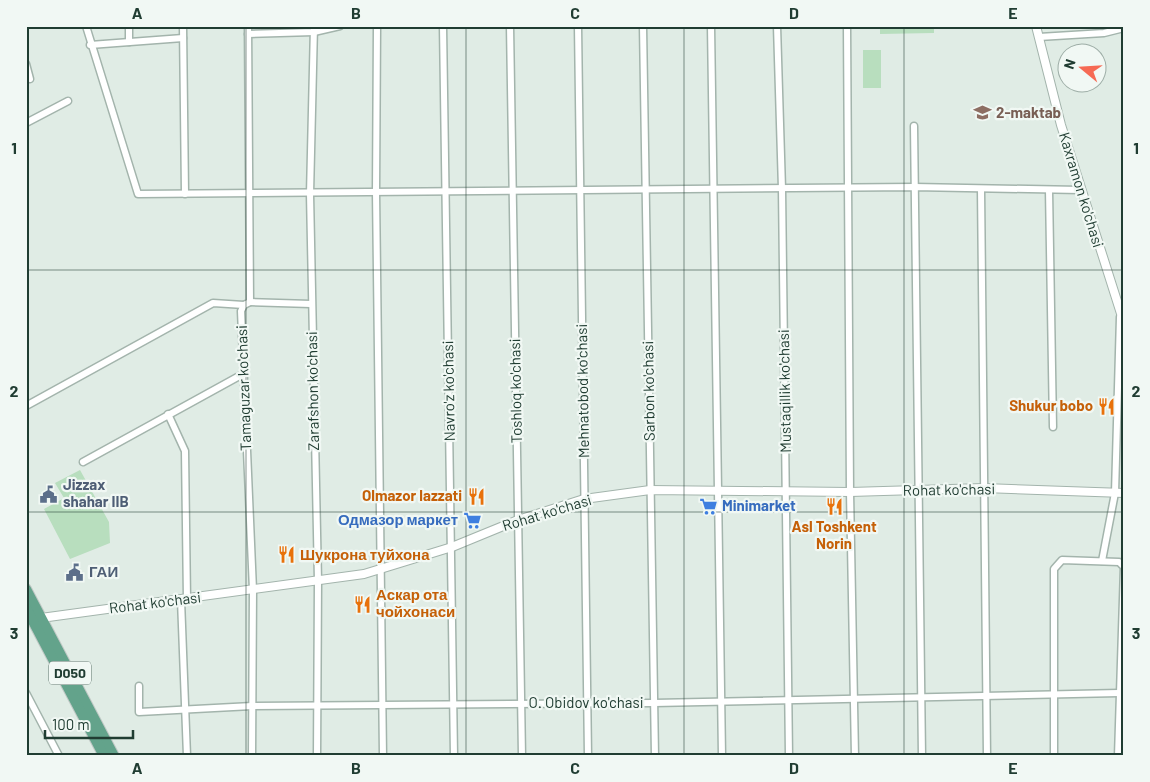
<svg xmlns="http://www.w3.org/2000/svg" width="1150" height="782" viewBox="0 0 1150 782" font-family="Barlow,sans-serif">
<rect width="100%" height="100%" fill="#e0ece5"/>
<g fill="#b8debe">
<path d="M880,26H934V33L880,34Z"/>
<rect x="863" y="50" width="18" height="38"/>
<path d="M80,470L109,522L110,543L70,559L44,509L64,498L55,483Z"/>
</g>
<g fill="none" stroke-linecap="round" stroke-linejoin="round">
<defs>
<g id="minor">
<path d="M86,26L138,194L914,187L1080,190"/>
<path d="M129,26V42"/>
<path d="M183,26L185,194"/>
<path d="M248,26L250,302L244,305L241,311L253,590L252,756"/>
<path d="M314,26L310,194L318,581L317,756"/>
<path d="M377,26L376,192L383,756"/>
<path d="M443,26L454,756"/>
<path d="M510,26L522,756"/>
<path d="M578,26L588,756"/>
<path d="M643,26L655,756"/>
<path d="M711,26L722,756"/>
<path d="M777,26L782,189L789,756"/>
<path d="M847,26L850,492L855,756"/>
<path d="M248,34L314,32L340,26"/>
<path d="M1039,37L1104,33L1124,28"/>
<path d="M90,45L183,38"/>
<path d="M26,64L30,79"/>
<path d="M26,123L68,101"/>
<path d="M914,126L922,756"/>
<path d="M981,189L987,756"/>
<path d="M1049,190L1053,427"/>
<path d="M250,302L311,304"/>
<path d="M26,406L213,303L244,305"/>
<path d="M168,414L185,451L187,600"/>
<path d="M83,462L243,374"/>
<path d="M1102,561L1115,493L1120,317"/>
<path d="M181,600L187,756"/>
<path d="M139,686V712L252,706L654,703L1119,693"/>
<path d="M26,693L59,756"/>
<path d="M1054,756V569L1062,560L1119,562L1124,567L1118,756"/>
</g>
<g id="tertiary">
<path d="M1036,26L1061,125L1124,323"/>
<path d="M41,618L364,574L452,547L518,520L584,499L650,490L850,492L984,488L1124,493"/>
</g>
<g id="primary">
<path d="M26,589L114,756"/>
<path d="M26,608L104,756"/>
</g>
</defs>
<use href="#minor" stroke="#a3b4ac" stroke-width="9"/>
<use href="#tertiary" stroke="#a3b4ac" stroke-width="10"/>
<use href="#primary" stroke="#c1c9c6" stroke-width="12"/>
<use href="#minor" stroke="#fff" stroke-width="6"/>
<use href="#tertiary" stroke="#fff" stroke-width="8"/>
<use href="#primary" stroke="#63a38b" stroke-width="10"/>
</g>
<path fill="none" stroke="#203d32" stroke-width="1" stroke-opacity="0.55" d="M246,26V756M466,26V756M684,26V756M904,26V756M26,270H1124M26,512H1124"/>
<defs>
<symbol id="school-bare" viewBox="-9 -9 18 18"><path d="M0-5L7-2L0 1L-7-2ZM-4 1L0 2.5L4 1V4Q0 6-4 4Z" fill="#8d6e63" stroke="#f1f8f4" stroke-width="2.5" paint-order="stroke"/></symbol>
<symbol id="restaurant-bare" viewBox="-9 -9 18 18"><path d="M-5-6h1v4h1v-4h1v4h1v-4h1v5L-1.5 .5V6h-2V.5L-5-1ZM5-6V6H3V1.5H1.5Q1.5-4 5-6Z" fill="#e8710a" stroke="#f1f8f4" stroke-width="2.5" paint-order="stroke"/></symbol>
<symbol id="civic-bare" viewBox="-9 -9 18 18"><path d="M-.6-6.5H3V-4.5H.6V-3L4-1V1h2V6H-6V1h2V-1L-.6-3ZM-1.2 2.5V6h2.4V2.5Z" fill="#5c6f8a" stroke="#f1f8f4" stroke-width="2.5" paint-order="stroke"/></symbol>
<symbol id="supermarket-bare" viewBox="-9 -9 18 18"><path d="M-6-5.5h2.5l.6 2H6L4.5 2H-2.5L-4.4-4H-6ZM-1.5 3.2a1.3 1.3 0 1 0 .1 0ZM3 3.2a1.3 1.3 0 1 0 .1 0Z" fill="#3f7fe0" stroke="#f1f8f4" stroke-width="2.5" paint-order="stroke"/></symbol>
</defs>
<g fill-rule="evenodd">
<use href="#school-bare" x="970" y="100" width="25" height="25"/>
<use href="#restaurant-bare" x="1094" y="394" width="25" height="25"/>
<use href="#civic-bare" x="36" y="482" width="25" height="25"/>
<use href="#restaurant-bare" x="464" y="484" width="25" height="25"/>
<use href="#supermarket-bare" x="696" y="494" width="25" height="25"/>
<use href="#restaurant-bare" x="822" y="494" width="25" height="25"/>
<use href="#supermarket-bare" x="460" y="508" width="25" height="25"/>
<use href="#restaurant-bare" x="274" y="542" width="25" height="25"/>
<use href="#civic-bare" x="62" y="560" width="25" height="25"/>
<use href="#restaurant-bare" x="350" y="592" width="25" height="25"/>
</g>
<g text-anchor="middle" stroke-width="4.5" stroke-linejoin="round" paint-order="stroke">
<rect fill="#f1f8f4" stroke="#5f756c" stroke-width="1" x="49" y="661.5" width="42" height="23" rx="4"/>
<g font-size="14" font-weight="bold" fill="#203d32">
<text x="70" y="678">D050</text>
</g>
<g font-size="15" font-weight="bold" fill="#785e54" stroke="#f1f8f4" text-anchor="start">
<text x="996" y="118">2-maktab</text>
</g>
<g font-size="15" fill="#203d32" stroke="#f1f8f4">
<text transform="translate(1081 190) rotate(73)" y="5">Kaxramon ko'chasi</text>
<text transform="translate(244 388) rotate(-92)" y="5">Tamaguzar ko'chasi</text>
<text transform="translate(313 391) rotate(-91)" y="5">Zarafshon ko'chasi</text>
<text transform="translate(449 391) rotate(-91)" y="5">Navro'z ko'chasi</text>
<text transform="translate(516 391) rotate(-91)" y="5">Toshloq ko'chasi</text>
<text transform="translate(583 391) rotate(-91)" y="5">Mehnatobod ko'chasi</text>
<text transform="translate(649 391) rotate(-91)" y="5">Sarbon ko'chasi</text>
<text transform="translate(785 391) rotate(-91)" y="5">Mustaqillik ko'chasi</text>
<text transform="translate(949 490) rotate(-1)" y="5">Rohat ko'chasi</text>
<text transform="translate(547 513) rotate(-17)" y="5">Rohat ko'chasi</text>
<text transform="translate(155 603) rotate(-7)" y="5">Rohat ko'chasi</text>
<text x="586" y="708">O. Obidov ko'chasi</text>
</g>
<g font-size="15" font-weight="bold" fill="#c56008" stroke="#f1f8f4" text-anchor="end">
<text x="1093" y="411">Shukur bobo</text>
<text x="462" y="501">Olmazor lazzati</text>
<text x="834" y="532" text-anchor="middle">Asl Toshkent<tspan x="834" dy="17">Norin</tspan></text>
<text x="300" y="560" text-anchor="start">Шукрона туйхона</text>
<text x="376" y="600" text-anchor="start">Аскар ота<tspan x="376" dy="17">чойхонаси</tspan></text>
</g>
<g font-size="15" font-weight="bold" fill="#4e5e75" stroke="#f1f8f4" text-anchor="start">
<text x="63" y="490">Jizzax<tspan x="63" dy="17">shahar IIB</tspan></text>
<text x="89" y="577">ГАИ</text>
</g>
<g font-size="15" font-weight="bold" fill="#366cbe" stroke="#f1f8f4" text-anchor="start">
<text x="722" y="511">Minimarket</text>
<text x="458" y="525" text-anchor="end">Одмазор маркет</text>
</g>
</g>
<rect width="1150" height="782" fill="none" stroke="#f1f8f4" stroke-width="55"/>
<g transform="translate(1082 68) rotate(288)"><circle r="24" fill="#f1f8f4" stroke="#9dada6"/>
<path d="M0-4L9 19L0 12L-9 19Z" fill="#f66a54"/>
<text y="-8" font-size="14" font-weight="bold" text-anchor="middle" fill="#203d32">N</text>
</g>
<path d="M45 730v8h88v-8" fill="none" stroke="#203d32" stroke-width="2.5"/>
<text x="52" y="730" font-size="15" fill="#203d32" stroke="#f1f8f4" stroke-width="4" paint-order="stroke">100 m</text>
<rect x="28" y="28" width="1094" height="726" fill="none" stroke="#203d32" stroke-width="2"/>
<g font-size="16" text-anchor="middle" font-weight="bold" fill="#203d32">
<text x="137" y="19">A</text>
<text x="356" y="19">B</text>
<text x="575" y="19">C</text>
<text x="794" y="19">D</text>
<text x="1013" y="19">E</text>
<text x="14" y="154">1</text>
<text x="1136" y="154">1</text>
<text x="14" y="397">2</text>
<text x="1136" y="397">2</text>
<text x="14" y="639">3</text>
<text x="1136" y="639">3</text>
<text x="137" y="774">A</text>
<text x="356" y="774">B</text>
<text x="575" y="774">C</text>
<text x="794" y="774">D</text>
<text x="1013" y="774">E</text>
</g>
</svg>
